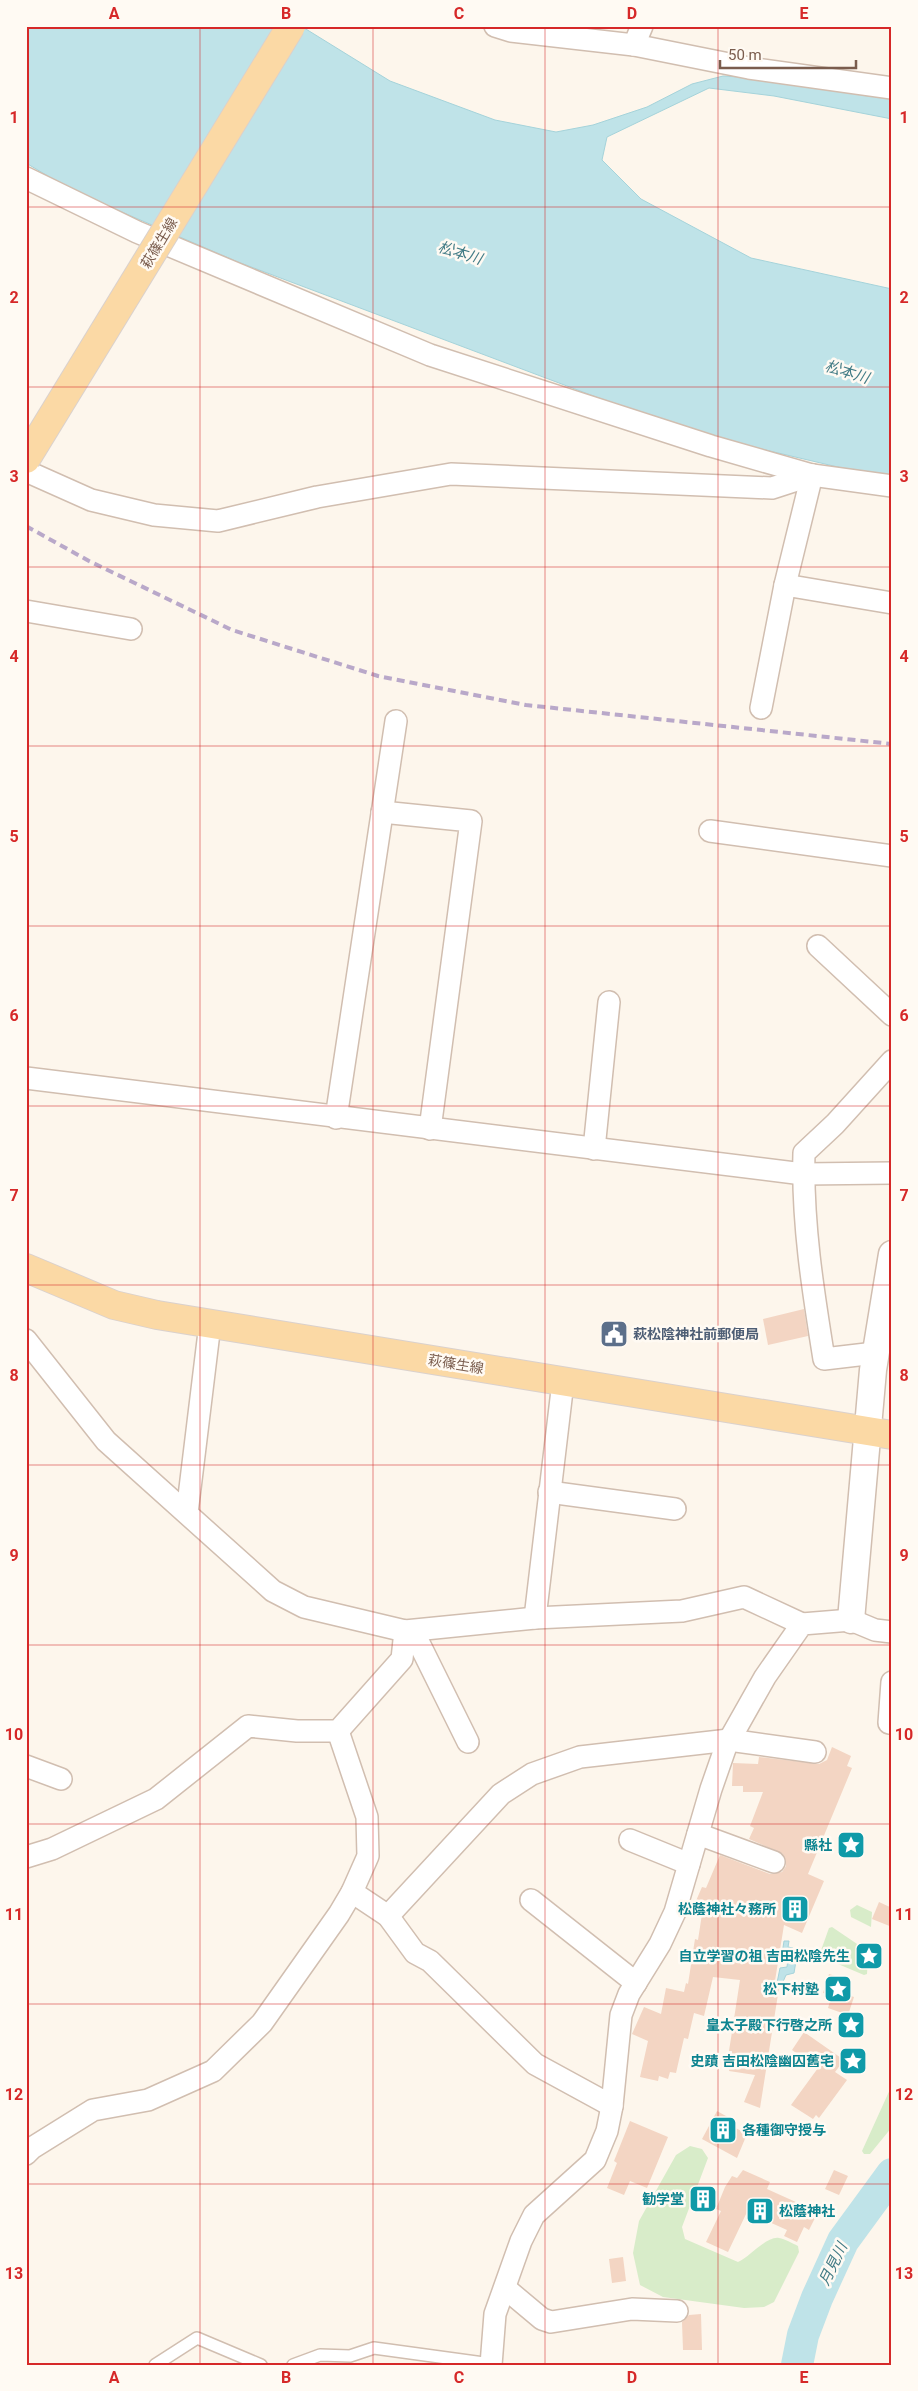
<svg xmlns="http://www.w3.org/2000/svg" width="918" height="2391" viewBox="0 0 918 2391" font-family="Roboto,'Noto Sans JP',sans-serif">
<rect width="100%" height="100%" fill="#fdf6ec"/>
<g fill="#d8ecc9">
<path d="M857,1905L872,1912L871,1927L851,1917L850,1910Z"/>
<path d="M832,1927L866,1950L868,1955L867,1974L864,1975L819,1956L829,1928Z"/>
<path d="M892,2085V2127L870,2154H864L862,2151Z"/>
<path d="M690,2146L702,2149L708,2158L682,2227L685,2239L738,2262C750,2257 766,2236 779,2238C785,2239 792,2243 798,2246L799,2252L774,2302L764,2307L744,2308L663,2297L640,2285L633,2253L639,2221L676,2155Z"/>
</g>
<g fill="#bfe3e8" stroke="#a5d3da">
<path d="M26,26H301L390,81L495,120L556,132L593,125L647,107L692,84L723,76L773,79L868,96L892,98V119L774,96L709,88L607,137L602,160L641,199L751,258L892,289V475L842,468L689,432L238,262L73,191L26,163Z"/>
<path d="M784,1941H789L788,1947L793,1948L792,1954L797,1955L794,1973L786,1975L782,1984L777,1983L780,1968L787,1967L788,1958L782,1954Z"/>
</g>
<g fill="none" stroke-linecap="round" stroke-linejoin="round">
<path stroke="#bfe3e8" stroke-width="32" d="M797,2365L803,2335L817,2298L843,2241L892,2174"/>
</g>
<g fill="#f3d5c3">
<path d="M804,1309L808,1336L768,1345L763,1319Z"/>
<path d="M832,1747L851,1756L847,1766L852,1768L808,1874L824,1881L802,1933L784,1925L774,1987L779,1988L760,2108L744,2102L755,2075L729,2071L732,2051H729L740,1980L713,1977L704,2016L694,2013L688,2039L684,2038L676,2073L670,2072L668,2079L659,2076L658,2081L640,2077L648,2041L632,2034L644,2007L661,2014L666,1988L684,1992L686,1983L688,1984L695,1939L698,1940L702,1914L692,1910L702,1887L706,1888L720,1855L770,1874L782,1872L786,1866L783,1854L749,1839L754,1828L750,1826L763,1792H743V1786H732L733,1763L758,1764L759,1757L819,1764L827,1760Z"/>
<path d="M879,1902L892,1908V1927L872,1919Z"/>
<path d="M829,1974L845,1979L841,1993L854,1997L848,2015L828,2008L832,1995L823,1993Z"/>
<path d="M804,2032L844,2060L835,2072L847,2080L819,2118L816,2115L813,2119L791,2105L818,2068L792,2050Z"/>
<path d="M717,2111L733,2120L730,2125L747,2134L737,2158L702,2139Z"/>
<path d="M630,2121L668,2137L647,2188L630,2181L624,2195L607,2188L617,2163L614,2161Z"/>
<path d="M743,2170L770,2182L767,2189L818,2212L809,2230L804,2227L797,2242L784,2236L787,2230L747,2212L728,2252L706,2242L721,2211L716,2209L725,2187L732,2176L737,2178Z"/>
<path d="M834,2170L848,2176L839,2195L825,2189Z"/>
<path d="M623,2257L626,2281L612,2283L609,2259Z"/>
<path d="M701,2314L702,2350H683L682,2322L689,2315Z"/>
</g>
<g fill="none" stroke-linecap="round" stroke-linejoin="round">
<defs>
<g id="service">
<path d="M155,2365L197,2338L261,2365"/>
<path d="M293,2365L320,2355L350,2356L374,2348L491,2364"/>
</g>
<g id="minor">
<path d="M495,26L511,31L634,45L749,68L892,88"/>
<path d="M634,45L642,26"/>
<path d="M26,178L137,232L430,355L711,446L812,475L892,486"/>
<path d="M26,471L91,500L154,515L218,521L317,497L451,474L772,488L812,475"/>
<path d="M785,585L812,475"/>
<path d="M26,611L131,629"/>
<path d="M761,708L785,585L892,603"/>
<path d="M382,812L471,821L430,1129"/>
<path d="M710,831L892,856"/>
<path d="M818,946L892,1015"/>
<path d="M26,1078L803,1174L892,1173"/>
<path d="M336,1118L396,721"/>
<path d="M594,1149L609,1002"/>
<path d="M26,1340L106,1441L273,1591L304,1607L405,1631L535,1618L682,1611L744,1597L802,1624"/>
<path d="M875,1353L824,1359C813,1291 802,1222 804,1153L835,1124L892,1061"/>
<path d="M549,1492L675,1509"/>
<path d="M187,1513L210,1324"/>
<path d="M535,1618L563,1382"/>
<path d="M413,1631L468,1742"/>
<path d="M889,1723L892,1682"/>
<path d="M26,1766L61,1779"/>
<path d="M698,1834L774,1862"/>
<path d="M630,1840L689,1864"/>
<path d="M26,1857L52,1849L156,1799L248,1726L297,1731H338L402,1659L405,1631"/>
<path d="M352,1892L388,1916L415,1953L430,1961L535,2064L612,2106"/>
<path d="M531,1900L636,1983"/>
<path d="M388,1916L501,1794L532,1774L580,1757L729,1740L815,1752"/>
<path d="M26,2154L32,2148L93,2110L148,2100L213,2071L262,2023L339,1914L352,1892L368,1856L367,1817L338,1731"/>
<path d="M505,2288L542,2319L551,2322L632,2309L677,2311"/>
<path d="M491,2365L495,2314L521,2241L534,2215L595,2160L607,2131L612,2106L621,2015L629,1994L660,1944L675,1912L711,1789L726,1746L765,1677L802,1624L851,1620L875,1630L892,1632"/>
</g>
<path id="tertiary" d="M851,1620L873,1370L892,1254"/>
<path id="primary" d="M26,1268L114,1305L157,1315L892,1435"/>
</defs>
<use href="#service" stroke="#d1beb0" stroke-width="14"/>
<use href="#minor" stroke="#d1beb0" stroke-width="24"/>
<use href="#tertiary" stroke="#d1beb0" stroke-width="29"/>
<use href="#primary" stroke="#dad1cd" stroke-width="30"/>
<use href="#service" stroke="#fff" stroke-width="11"/>
<use href="#minor" stroke="#fff" stroke-width="21"/>
<use href="#tertiary" stroke="#fff" stroke-width="26"/>
<use href="#primary" stroke="#fbd9a5" stroke-width="28"/>
<path stroke="#b9a8c9" stroke-width="4" stroke-dasharray="8 5" stroke-linecap="butt" d="M26,526L89,561L232,630L378,676L526,705L892,744"/>
<defs>
<path id="primary-bridge" d="M26,459L291,26"/>
</defs>
<use href="#primary-bridge" stroke="#dad1cd" stroke-width="30" stroke-linecap="butt"/>
<use href="#primary-bridge" stroke="#fbd9a5" stroke-width="28"/>
</g>
<path fill="none" stroke="#d62828" stroke-width="1" stroke-opacity="0.55" d="M200,26V2365M373,26V2365M545,26V2365M718,26V2365M26,207H892M26,387H892M26,567H892M26,746H892M26,926H892M26,1106H892M26,1285H892M26,1465H892M26,1645H892M26,1824H892M26,2004H892M26,2184H892"/>
<defs>
<symbol id="civic-square" viewBox="-11 -11 22 22"><rect x="-9" y="-9" width="18" height="18" rx="4" fill="#5c6f8a" stroke="#fffaf3"/><path d="M-.6-6.5H3V-4.5H.6V-3L4-1V1h2V6H-6V1h2V-1L-.6-3ZM-1.2 2.5V6h2.4V2.5Z" fill="#fff"/></symbol>
<symbol id="sight-square" viewBox="-11 -11 22 22"><rect x="-9" y="-9" width="18" height="18" rx="4" fill="#0f9aa8" stroke="#fffaf3"/><path d="M0-6L1.8-2.2L6-1.7L2.9 1.2L3.7 5.4L0 3.3L-3.7 5.4L-2.9 1.2L-6-1.7L-1.8-2.2Z" fill="#fff"/></symbol>
<symbol id="building-square" viewBox="-11 -11 22 22"><rect x="-9" y="-9" width="18" height="18" rx="4" fill="#0f9aa8" stroke="#fffaf3"/><path d="M-4-6H4V6H1V3H-1V6H-4ZM-2.5-4.3h1.7v1.8h-1.7ZM.8-4.3h1.7v1.8H.8ZM-2.5-1h1.7V.8h-1.7ZM.8-1h1.7V.8H.8Z" fill="#fff"/></symbol>
</defs>
<g fill-rule="evenodd">
<use href="#civic-square" x="598" y="1318" width="32" height="32"/>
<use href="#sight-square" x="835" y="1829" width="32" height="32"/>
<use href="#building-square" x="779" y="1893" width="32" height="32"/>
<use href="#sight-square" x="853" y="1940" width="32" height="32"/>
<use href="#sight-square" x="822" y="1973" width="32" height="32"/>
<use href="#sight-square" x="835" y="2009" width="32" height="32"/>
<use href="#sight-square" x="837" y="2045" width="32" height="32"/>
<use href="#building-square" x="707" y="2114" width="32" height="32"/>
<use href="#building-square" x="687" y="2183" width="32" height="32"/>
<use href="#building-square" x="744" y="2195" width="32" height="32"/>
</g>
<g text-anchor="middle" stroke-width="5" stroke-linejoin="round" paint-order="stroke">
<g font-size="14" fill="#7a5c4d" stroke="#fffaf3">
<text transform="translate(159 243) rotate(-59)" y="5">萩篠生線</text>
<text transform="translate(456 1364) rotate(9)" y="5">萩篠生線</text>
</g>
<g font-size="14" font-weight="bold" fill="#4e5e75" stroke="#fffaf3" text-anchor="start">
<text x="633" y="1339">萩松陰神社前郵便局</text>
</g>
<g font-size="14" font-weight="bold" fill="#0d838f" stroke="#fffaf3" text-anchor="end">
<text x="832" y="1850">縣社</text>
<text x="776" y="1914">松蔭神社々務所</text>
<text x="850" y="1961">自立学習の祖 吉田松陰先生</text>
<text x="819" y="1994">松下村塾</text>
<text x="832" y="2030">皇太子殿下行啓之所</text>
<text x="834" y="2066">史蹟 吉田松陰幽囚舊宅</text>
<text x="742" y="2135" text-anchor="start">各種御守授与</text>
<text x="684" y="2204">勧学堂</text>
<text x="779" y="2216" text-anchor="start">松蔭神社</text>
</g>
<g font-size="15" font-style="italic" fill="#437c86" stroke="#fffaf3">
<text transform="translate(460 253) rotate(17)" y="5">松本川</text>
<text transform="translate(847 372) rotate(17)" y="5">松本川</text>
<text transform="translate(833 2264) rotate(-64)" y="5">月見川</text>
</g>
</g>
<rect width="918" height="2391" fill="none" stroke="#fffaf3" stroke-width="55"/>
<path d="M720 60v8h136v-8" fill="none" stroke="#7a5c4d" stroke-width="2.5"/>
<text x="728" y="60" font-size="15" fill="#7a5c4d" stroke="#fffaf3" stroke-width="4" paint-order="stroke">50 m</text>
<rect x="28" y="28" width="862" height="2336" fill="none" stroke="#d62828" stroke-width="2"/>
<g font-size="16" text-anchor="middle" font-weight="bold" fill="#d62828">
<text x="114" y="19">A</text>
<text x="286" y="19">B</text>
<text x="459" y="19">C</text>
<text x="632" y="19">D</text>
<text x="804" y="19">E</text>
<text x="14" y="123">1</text>
<text x="904" y="123">1</text>
<text x="14" y="303">2</text>
<text x="904" y="303">2</text>
<text x="14" y="482">3</text>
<text x="904" y="482">3</text>
<text x="14" y="662">4</text>
<text x="904" y="662">4</text>
<text x="14" y="842">5</text>
<text x="904" y="842">5</text>
<text x="14" y="1021">6</text>
<text x="904" y="1021">6</text>
<text x="14" y="1201">7</text>
<text x="904" y="1201">7</text>
<text x="14" y="1381">8</text>
<text x="904" y="1381">8</text>
<text x="14" y="1561">9</text>
<text x="904" y="1561">9</text>
<text x="14" y="1740">10</text>
<text x="904" y="1740">10</text>
<text x="14" y="1920">11</text>
<text x="904" y="1920">11</text>
<text x="14" y="2100">12</text>
<text x="904" y="2100">12</text>
<text x="14" y="2279">13</text>
<text x="904" y="2279">13</text>
<text x="114" y="2383">A</text>
<text x="286" y="2383">B</text>
<text x="459" y="2383">C</text>
<text x="632" y="2383">D</text>
<text x="804" y="2383">E</text>
</g>
</svg>
